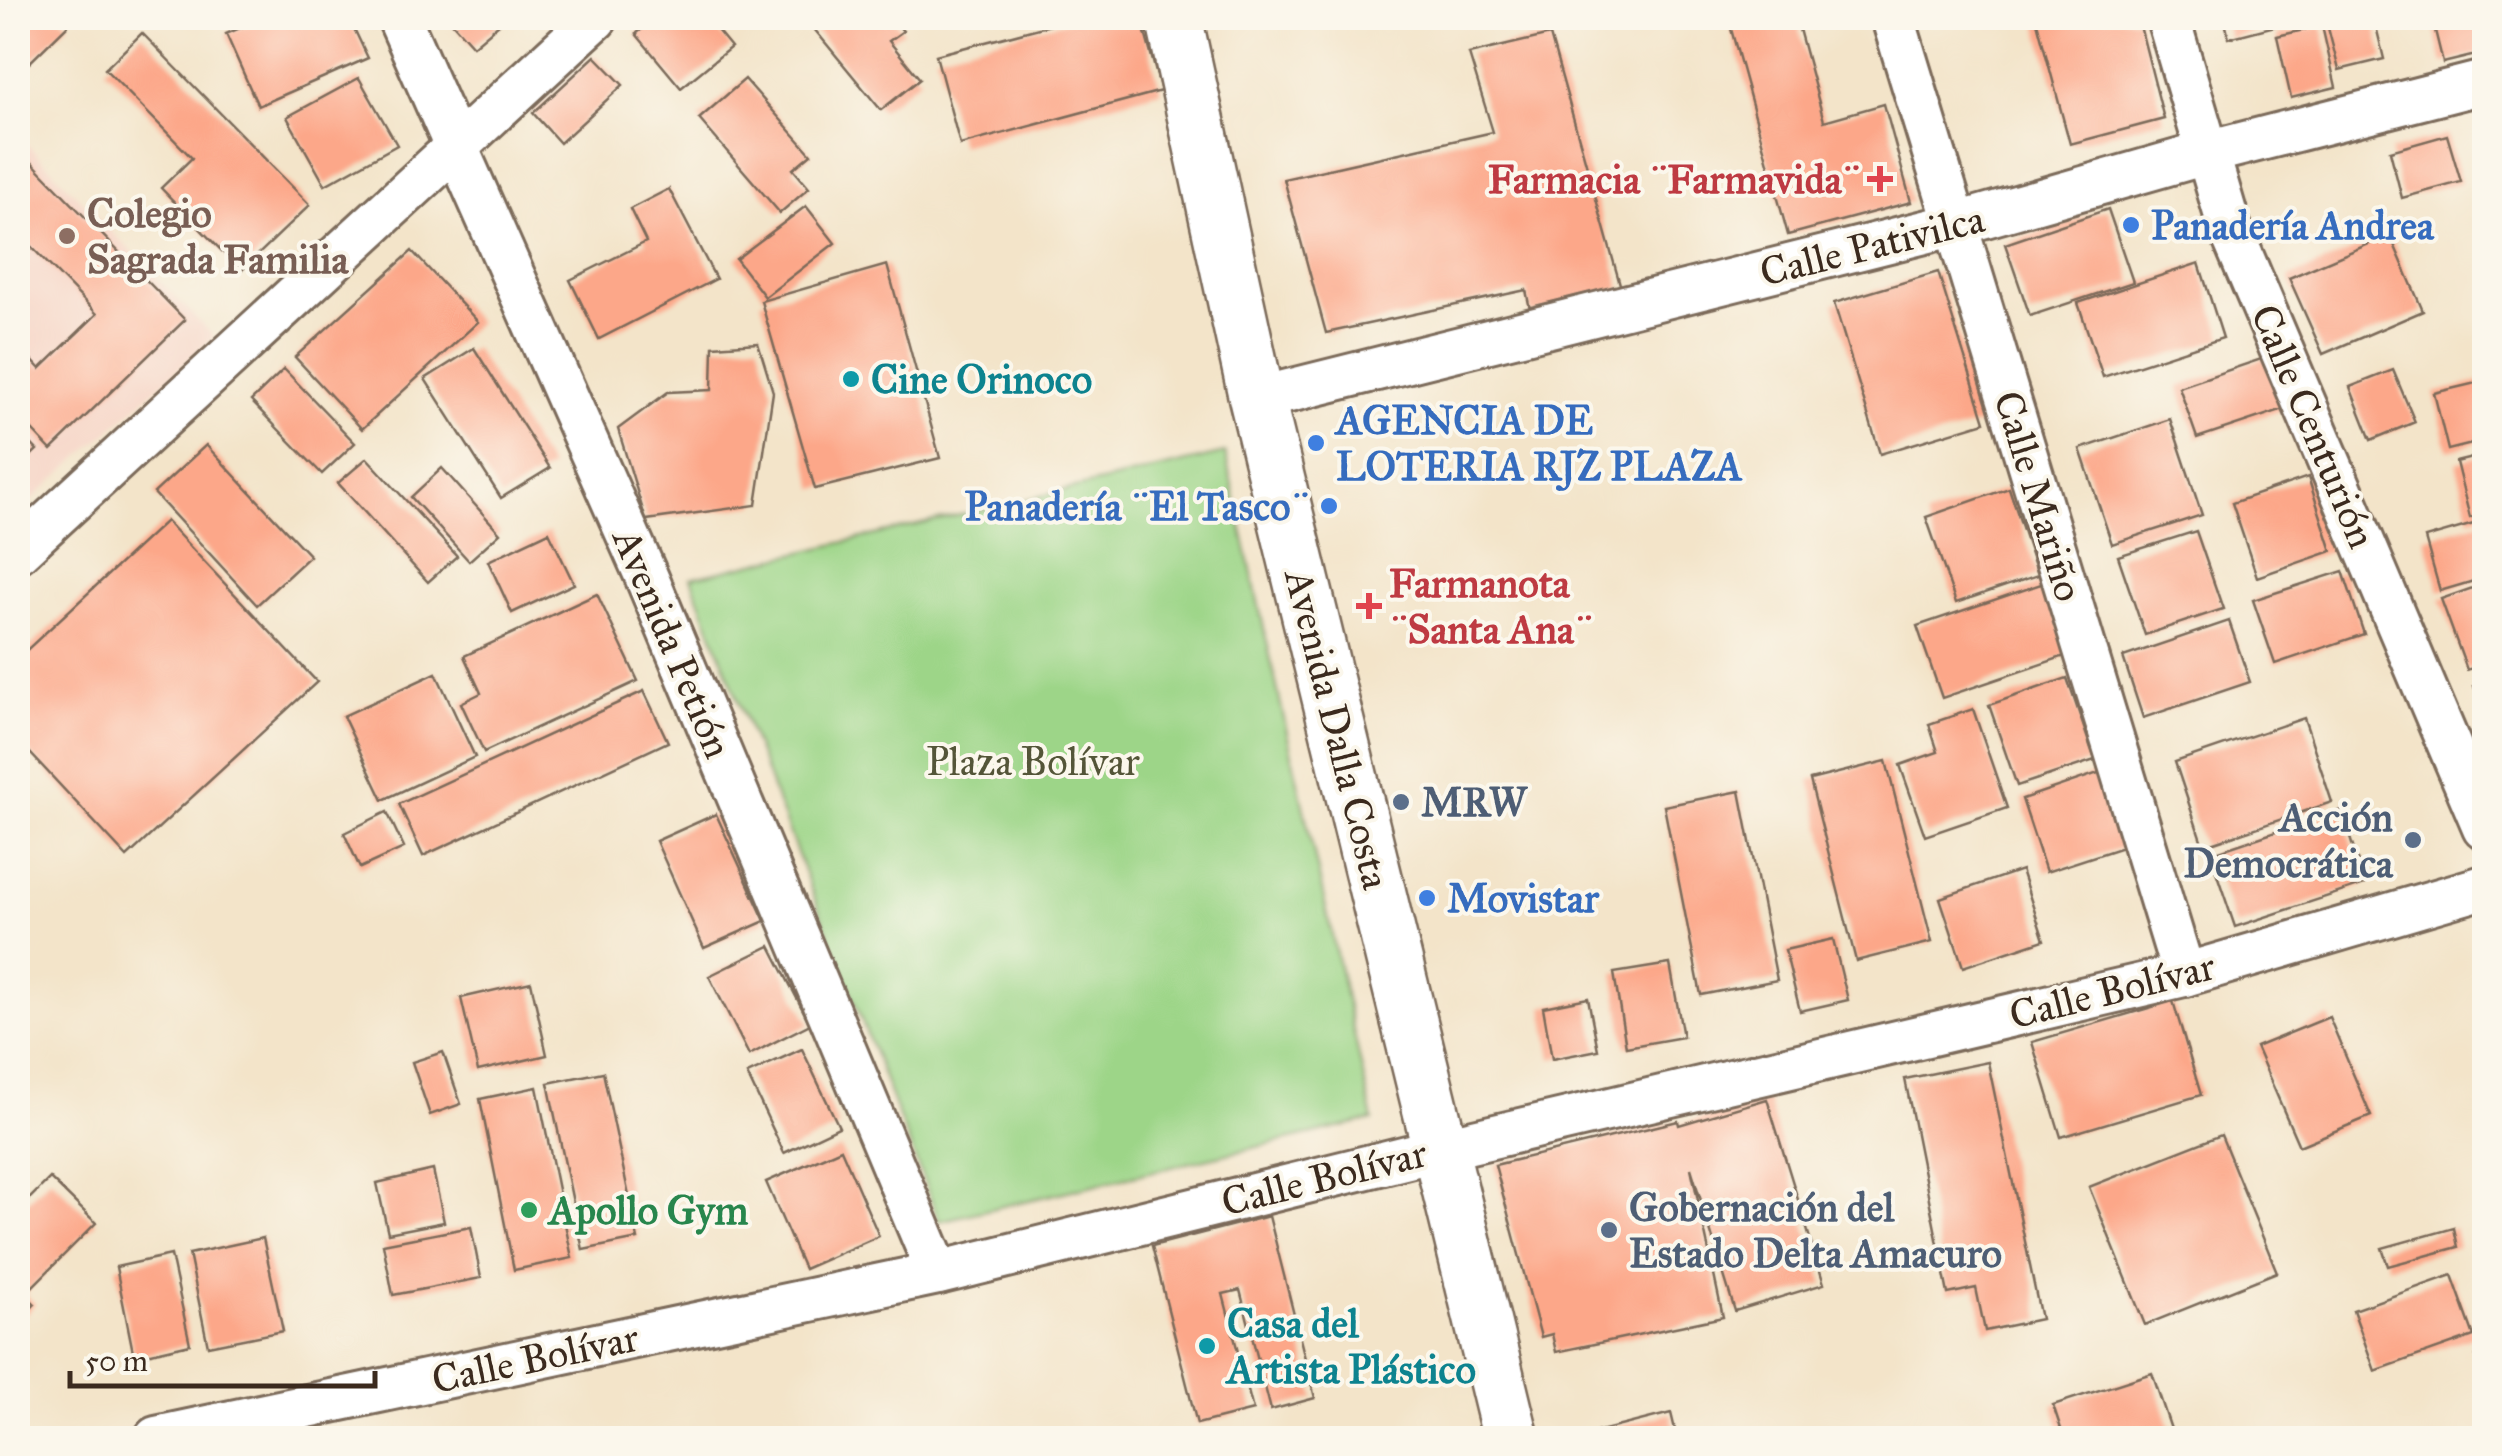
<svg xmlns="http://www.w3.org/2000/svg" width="2502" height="1456" viewBox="0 0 2502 1456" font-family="'IM FELL Great Primer',serif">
<rect width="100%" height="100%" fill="#fbf7ec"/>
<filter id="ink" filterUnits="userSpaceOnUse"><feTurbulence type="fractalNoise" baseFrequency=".01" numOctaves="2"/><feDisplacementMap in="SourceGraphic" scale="20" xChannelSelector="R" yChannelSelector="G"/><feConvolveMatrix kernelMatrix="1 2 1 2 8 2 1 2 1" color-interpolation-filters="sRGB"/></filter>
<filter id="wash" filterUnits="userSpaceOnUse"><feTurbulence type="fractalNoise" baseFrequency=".0048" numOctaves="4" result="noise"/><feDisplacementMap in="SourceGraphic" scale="40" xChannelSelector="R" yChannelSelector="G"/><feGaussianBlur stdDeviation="2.25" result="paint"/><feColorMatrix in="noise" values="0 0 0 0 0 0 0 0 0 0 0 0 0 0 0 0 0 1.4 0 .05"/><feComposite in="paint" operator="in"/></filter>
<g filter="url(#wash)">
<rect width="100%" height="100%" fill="#f3e4c9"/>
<path fill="#f6d2c3" d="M18,135L214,337L18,512Z"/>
<path fill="#9dd588" stroke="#6c8053" stroke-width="2.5" d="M1225,453L1373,1120L939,1221L691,578Z"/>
<g id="blocks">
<g fill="#fca789">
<path d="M18,18H62L69,24L18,74Z"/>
<path d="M263,18H349L368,58L258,106L226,34Z"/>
<path d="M448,18H506L473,46Z"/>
<path d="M655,18H707L731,47L681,88L636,34Z"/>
<path d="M805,18H892L903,31L889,41L920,79L881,110Z"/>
<path d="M1077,18H1141L1161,91L960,145L936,55Z"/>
<path d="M1728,18H1835L1799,29L1824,121L1884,104L1911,202L1788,235Z"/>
<path d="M2036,18H2138L2164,119L2070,144Z"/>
<path d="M2224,18H2302V19L2229,38Z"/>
<path d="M2352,18H2374L2384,59L2339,70L2327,24Z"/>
<path d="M2432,18H2484V53L2443,63Z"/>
<path d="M2322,26L2336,87L2291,98L2277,36Z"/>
<path d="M142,33L310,205L241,271L161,188L192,158L105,69Z"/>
<path d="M1550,35L1621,288L1531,314L1526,290L1326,333L1284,179L1493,132L1469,54Z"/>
<path d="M595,56L623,85L560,143L533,113Z"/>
<path d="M359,78L397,145L325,185L287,117Z"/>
<path d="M745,79L811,154L793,169L809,188L780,213L699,119Z"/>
<path d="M2447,135L2461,182L2402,198L2390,151Z"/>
<path d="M18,148L185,320L51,450L18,415V369L29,357L40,369L97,314L18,233Z"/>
<path d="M669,189L716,279L599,339L570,280L646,242L630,209Z"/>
<path d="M806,206L835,243L765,297L736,259Z"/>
<path d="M2108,209L2133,282L2030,316L2005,244Z"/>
<path d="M2390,235L2423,311L2323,354L2289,278Z"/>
<path d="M412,251L478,322L362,429L295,357Z"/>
<path d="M2199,263L2223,338L2103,377L2078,303Z"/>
<path d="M887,265L940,458L815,489L761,301Z"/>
<path d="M1938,272L1985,422L1880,454L1834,303Z"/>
<path d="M758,343L773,392L756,505L646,520L618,429L668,392L712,390L713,346Z"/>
<path d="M474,348L550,468L501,498L425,379Z"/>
<path d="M2267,357L2284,409L2197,438L2179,387Z"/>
<path d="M284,369L355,443L322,474L251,401Z"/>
<path d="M2393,370L2415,422L2371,440L2350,387Z"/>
<path d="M2484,381V441L2448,450L2434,393Z"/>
<path d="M2170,419L2202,515L2112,544L2080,449Z"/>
<path d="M18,430L37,450L18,468Z"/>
<path d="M206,445L310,556L257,605L154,493Z"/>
<path d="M2484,455V514L2470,518L2456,462Z"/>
<path d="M367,458L457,556L428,582L338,483Z"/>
<path d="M442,468L500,533L469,561L411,497Z"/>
<path d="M2308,477L2332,551L2257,577L2232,503Z"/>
<path d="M2009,488L2038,575L1956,603L1926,517Z"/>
<path d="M166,521L317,682L127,857L18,740V658Z"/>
<path d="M2484,521V578L2440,591L2425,538Z"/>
<path d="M2196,531L2223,609L2145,635L2118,556Z"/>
<path d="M549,532L574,584L512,613L488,561Z"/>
<path d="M2343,571L2364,634L2275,664L2253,600Z"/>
<path d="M2044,583L2068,655L1942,698L1917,626Z"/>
<path d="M2484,584V664L2467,670L2441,599Z"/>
<path d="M597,594L638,681L484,752L461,703L481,693L464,656Z"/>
<path d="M2229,621L2250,682L2143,718L2123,657Z"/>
<path d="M436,673L475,757L383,800L343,716Z"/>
<path d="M2067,678L2095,760L2017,786L1989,705Z"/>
<path d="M2484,682V714L2474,686Z"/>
<path d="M644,691L668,742L423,856L399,804Z"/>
<path d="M1973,709L2007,808L1925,836L1900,765L1938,752L1929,724Z"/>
<path d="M2304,718L2332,802L2203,846L2175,762Z"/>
<path d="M1886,761L1932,942L1856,961L1810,780Z"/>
<path d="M2104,771L2129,845L2046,872L2022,799Z"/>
<path d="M1740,791L1777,980L1701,995L1664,806Z"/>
<path d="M2341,810L2365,884L2235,927L2210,854Z"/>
<path d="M387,812L404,848L360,868L344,833Z"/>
<path d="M716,814L765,921L704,948L656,841Z"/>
<path d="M2021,870L2044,940L1963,967L1940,898Z"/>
<path d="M1833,939L1848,1000L1800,1011L1785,950Z"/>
<path d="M770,946L810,1024L749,1055L709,976Z"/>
<path d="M1670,964L1683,1037L1626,1047L1614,973Z"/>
<path d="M531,982L547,1055L478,1071L461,998Z"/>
<path d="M1588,998L1598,1050L1552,1059L1543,1007Z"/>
<path d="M2173,1001L2201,1095L2061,1137L2032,1042Z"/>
<path d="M2329,1017L2371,1116L2299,1146L2256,1047Z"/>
<path d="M802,1049L839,1127L784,1153L747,1074Z"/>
<path d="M443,1052L461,1104L430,1115L412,1062Z"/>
<path d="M1988,1062L2041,1319L1985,1331L1976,1288L1948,1294L1905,1079Z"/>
<path d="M603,1072L638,1239L583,1250L548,1083Z"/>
<path d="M537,1087L572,1258L514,1270L480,1099Z"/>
<path d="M1767,1099L1824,1284L1735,1311L1691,1168L1723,1317L1556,1352L1552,1334L1541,1337L1495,1165L1678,1121L1679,1125Z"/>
<path d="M2221,1135L2277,1272L2145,1325L2089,1187Z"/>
<path d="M841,1149L879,1236L804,1269L766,1182Z"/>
<path d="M433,1170L444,1222L388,1233L377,1183Z"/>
<path d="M50,1178L96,1223L25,1294L35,1304L18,1322V1210Z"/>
<path d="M1269,1216L1315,1398L1271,1410L1240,1290L1223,1294L1253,1410L1197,1424L1152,1246Z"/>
<path d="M471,1227L481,1278L393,1295L383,1244Z"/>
<path d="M2454,1228L2458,1247L2388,1266L2382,1248Z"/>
<path d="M263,1238L283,1331L208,1346L189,1254Z"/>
<path d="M171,1255L190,1344L134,1357L116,1267Z"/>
<path d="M2452,1275L2474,1336L2375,1371L2353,1310Z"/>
<path d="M2484,1353V1379L2476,1356Z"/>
<path d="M2152,1373L2174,1438H2064L2053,1405Z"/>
<path d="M1671,1413L1677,1438H1577V1437Z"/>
</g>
</g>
</g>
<g filter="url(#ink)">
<use href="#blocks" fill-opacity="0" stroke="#7b6b5a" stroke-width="2.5"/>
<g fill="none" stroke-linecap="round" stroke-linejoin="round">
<defs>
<g id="street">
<path d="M399,18L644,571L938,1273"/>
<path d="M1893,18L2184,975"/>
<path d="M2168,18L2229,226L2484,827"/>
<path d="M1257,399L1957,224L2206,153L2484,82"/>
<path d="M18,551L596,18"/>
<path d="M156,1438L938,1273L1440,1149L2184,975L2484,887"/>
</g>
<path id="secondary" d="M1174,18L1257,399L1511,1438"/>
</defs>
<use href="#street" stroke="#7b6b5a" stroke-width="48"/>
<use href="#secondary" stroke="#7b6b5a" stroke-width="60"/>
<use href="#street" stroke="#fff" stroke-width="42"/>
<use href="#secondary" stroke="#fff" stroke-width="55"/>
</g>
</g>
<g fill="#e0444e" stroke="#fbf7ec" stroke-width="4">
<path d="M1875 164h10v10h10v10h-10v10h-10v-10h-10v-10h10z"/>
<path d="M1364 591h10v10h10v10h-10v10h-10v-10h-10v-10h10z"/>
</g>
<g fill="#3f7fe0" stroke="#fbf7ec" stroke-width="4">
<circle cx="2131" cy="225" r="10"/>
<circle cx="1316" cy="443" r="10"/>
<circle cx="1329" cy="506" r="10"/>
<circle cx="1427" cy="898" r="10"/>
</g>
<circle fill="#8d6e63" stroke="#fbf7ec" stroke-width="4" cx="67" cy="236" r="10"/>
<g fill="#0f9aa8" stroke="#fbf7ec" stroke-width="4">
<circle cx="851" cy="379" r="10"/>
<circle cx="1207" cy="1346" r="10"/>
</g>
<g fill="#5c6f8a" stroke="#fbf7ec" stroke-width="4">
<circle cx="1401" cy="802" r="10"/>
<circle cx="2413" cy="840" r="10"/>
<circle cx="1609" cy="1230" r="10"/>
</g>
<circle fill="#2e9e5b" stroke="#fbf7ec" stroke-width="4" cx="529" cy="1210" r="10"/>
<g text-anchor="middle" stroke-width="8" stroke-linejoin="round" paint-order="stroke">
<g font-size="40" font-weight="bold" fill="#be3a42" stroke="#fbf7ec" text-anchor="end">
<text x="1860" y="193">Farmacia ¨Farmavida¨</text>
<text x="1389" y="597" text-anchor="start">Farmanota<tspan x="1389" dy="46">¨Santa Ana¨</tspan></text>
</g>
<g font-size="40" font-weight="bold" fill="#785e54" stroke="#fbf7ec" text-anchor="start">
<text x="87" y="227">Colegio<tspan x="87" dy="46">Sagrada Familia</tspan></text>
</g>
<g font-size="40" font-weight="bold" fill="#366cbe" stroke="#fbf7ec" text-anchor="start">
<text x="2151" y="239">Panadería Andrea</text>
<text x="1336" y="434">AGENCIA DE<tspan x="1336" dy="46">LOTERIA RJZ PLAZA</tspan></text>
<text x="1309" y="520" text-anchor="end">Panadería ¨El Tasco¨</text>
<text x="1447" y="912">Movistar</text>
</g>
<g font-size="40" fill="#3b2a1e" stroke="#fbf7ec">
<text transform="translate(1872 245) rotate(-14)" y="14">Calle Pativilca</text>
<text transform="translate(2314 426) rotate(67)" y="14">Calle Centurión</text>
<text transform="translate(2039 496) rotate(73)" y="14">Calle Mariño</text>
<text transform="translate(673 643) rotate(67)" y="14">Avenida Petión</text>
<text transform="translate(1338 729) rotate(76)" y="14">Avenida Dalla Costa</text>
<text transform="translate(2112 990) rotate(-14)" y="14">Calle Bolívar</text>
<text transform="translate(1324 1177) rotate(-14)" y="14">Calle Bolívar</text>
<text transform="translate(535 1358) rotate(-12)" y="14">Calle Bolívar</text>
</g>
<g font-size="40" font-weight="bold" fill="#0d838f" stroke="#fbf7ec" text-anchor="start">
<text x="871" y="393">Cine Orinoco</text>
<text x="1227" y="1337">Casa del<tspan x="1227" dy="46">Artista Plástico</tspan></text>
</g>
<g font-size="40" fill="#545538" stroke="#fbf7ec">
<text x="1033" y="775">Plaza Bolívar</text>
</g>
<g font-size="40" font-weight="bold" fill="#4e5e75" stroke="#fbf7ec" text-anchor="start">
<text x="1421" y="816">MRW</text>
<text x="2393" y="831" text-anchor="end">Acción<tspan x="2393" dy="46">Democrática</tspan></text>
<text x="1629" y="1221">Gobernación del<tspan x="1629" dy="46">Estado Delta Amacuro</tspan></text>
</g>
<g font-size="40" font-weight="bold" fill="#27864d" stroke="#fbf7ec" text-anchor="start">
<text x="549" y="1224">Apollo Gym</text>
</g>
</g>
<rect width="2502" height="1456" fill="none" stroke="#fbf7ec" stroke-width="60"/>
<path d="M70 1371v15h305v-15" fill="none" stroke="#3b2a1e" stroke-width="5"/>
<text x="85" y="1371" font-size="30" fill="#3b2a1e" stroke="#fbf7ec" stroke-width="8" paint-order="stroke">50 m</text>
</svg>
